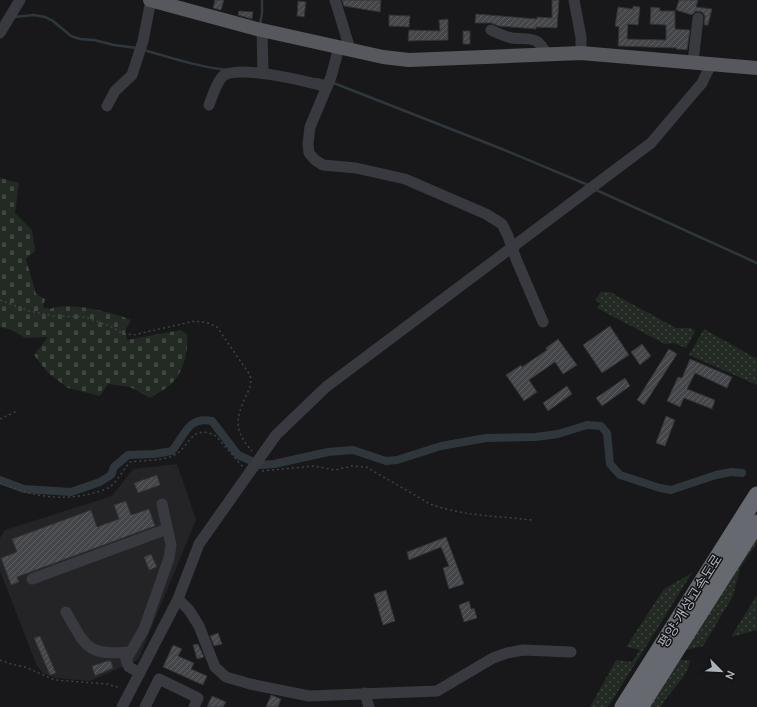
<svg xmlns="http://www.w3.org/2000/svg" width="757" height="707" viewBox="0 0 757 707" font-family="Ubuntu,'Noto Sans KR',sans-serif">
<defs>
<pattern id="grass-dots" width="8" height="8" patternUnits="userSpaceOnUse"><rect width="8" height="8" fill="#222a23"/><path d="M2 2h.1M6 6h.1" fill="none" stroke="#3f4641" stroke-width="1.8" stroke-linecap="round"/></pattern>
<pattern id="cemetery-stones" width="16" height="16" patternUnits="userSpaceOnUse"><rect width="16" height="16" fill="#222a23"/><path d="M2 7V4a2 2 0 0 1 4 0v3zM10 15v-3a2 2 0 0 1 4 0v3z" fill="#3f4641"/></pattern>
<pattern id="building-hatch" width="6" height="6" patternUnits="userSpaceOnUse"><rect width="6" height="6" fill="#45464a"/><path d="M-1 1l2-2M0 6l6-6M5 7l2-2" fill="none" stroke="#5d5e62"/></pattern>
</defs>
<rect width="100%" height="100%" fill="#18181a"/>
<path fill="#242427" d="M177,464L196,520L138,660L90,681L55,678L43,673L37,666L0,571V538L5,530L112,496L133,469Z"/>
<g fill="url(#grass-dots)">
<path d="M601,292H610L676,328H691L695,331L686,348L674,343L665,344L597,308L600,303L595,300Z"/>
<path d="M704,329L757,359V385L689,355Z"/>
<path d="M757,537V543L740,568L733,596L703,646L686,650Z"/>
<path d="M692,573L608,707H590L616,660L632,662L640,650L626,647L664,589Z"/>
<path d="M757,595V630L731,637Z"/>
<path d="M680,660H690C688,678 669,691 661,707H648Z"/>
</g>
<path fill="url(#cemetery-stones)" d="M0,178L19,183L15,213L32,230L35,251L26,259L36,294L45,299L43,307L50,309C67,301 114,312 131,320L125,331L127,340L181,330L187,335C189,350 183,374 171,384C165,390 157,393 150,398L130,387L108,384L100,396L68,388L48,373L34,355L48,337L25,338L12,330L0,327Z"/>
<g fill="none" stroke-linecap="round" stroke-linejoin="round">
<g stroke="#2f373d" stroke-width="2.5">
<path d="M14,17L34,15L45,17L53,21L71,36L80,39L94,40L114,45L137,48"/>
<path d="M260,25L262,13V0"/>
<path d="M144,50C172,58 199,67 228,70"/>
<path d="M316,79L326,81"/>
<path d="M331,82L502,149L588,185"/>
<path d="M594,189L757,263"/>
</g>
<path stroke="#2f373d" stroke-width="8" d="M0,480L24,489L71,492L100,482L111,475L114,467L128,455L154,454L172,451C185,435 188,416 212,421L238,455L261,465L274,464L328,452L353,450L386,461L397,460L441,446L486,438L535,437L558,434L587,425L601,426L607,433L610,464L620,475L660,488L671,490L716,475L731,472L742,473"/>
</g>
<g fill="url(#building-hatch)" stroke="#323236">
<path d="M215,0H224L221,10L213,8Z"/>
<path d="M342,0H381L380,12L344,6Z"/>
<path d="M552,0H559L557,28L536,27V29L499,26L491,23H475L476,14L537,19V17L552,18Z"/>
<path d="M679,0H698L696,7L712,9L708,25H704L705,16L702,12L696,11L692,15L676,10Z"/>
<path d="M298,1L306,2L304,17L297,16Z"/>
<path d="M633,6L640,7L638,25L628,24L627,39L666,40V25L650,24L651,7L660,8V11H675V29L690,30L687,50L676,49L677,48L618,46L619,27L615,26L618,7L633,9Z"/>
<path d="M239,11L253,12L252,19L238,15Z"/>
<path d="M389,15L410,16L409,27L389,26Z"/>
<path d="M448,19V40L408,41L409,30L440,31L439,20Z"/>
<rect x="463" y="31" width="7" height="13"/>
<path d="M610,326L629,355L602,373L583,345Z"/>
<path d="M558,339L577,365L563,374L555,362L529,380L537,392L524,401L506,375L521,365L522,367L547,350L546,348Z"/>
<path d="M642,344L651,356L640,365L631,352Z"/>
<path d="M669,349L677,354L644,405L637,400Z"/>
<path d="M690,359L732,377L727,388L695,373L687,389L715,400L712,409L684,398L680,407L667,401L678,377L682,378Z"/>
<path d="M625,378L630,386L602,406L596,398Z"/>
<path d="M567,386L572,394L548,411L543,403Z"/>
<path d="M666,416L675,420L665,446L656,443Z"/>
<path d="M157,475L160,485L138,493L134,483Z"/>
<path d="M126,501L131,515L149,509L155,526L17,577L19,582L11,585L1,558L17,552L12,539L91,510L97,527L119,519L114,505Z"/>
<path d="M446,537L464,584L449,589L443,568L449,566L441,547L409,560L407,552Z"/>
<path d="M151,554L157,567L149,570L144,557Z"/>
<path d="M386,590L395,621L383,625L374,594Z"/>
<path d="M469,601L471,609L474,608L477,618L464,622L459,605Z"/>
<path d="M218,633L222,644L214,646L210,636Z"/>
<path d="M40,636L56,673L50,675L34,638Z"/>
<path d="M198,644L204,657L197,659L193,645Z"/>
<path d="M173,645L182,649L178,656L194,663L191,669L207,676L203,685L163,667Z"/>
<path d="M107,661H111L113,668L95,676L92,666Z"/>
<path d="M271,695L281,699L278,707H266Z"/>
<path d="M212,696L226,702L223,707H207Z"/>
</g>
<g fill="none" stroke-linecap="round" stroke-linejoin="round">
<g stroke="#404145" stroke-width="1.5" stroke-dasharray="2 3" stroke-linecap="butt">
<path d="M0,300L29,311L53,316L85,317L110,326L122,333L133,335L195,321L208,323L217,327L250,375C253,387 246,394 242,405C234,425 239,436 252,451"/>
<path d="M0,419L17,411"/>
<path d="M262,471L314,466L335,470L352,466L366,467L430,504C462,516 498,516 532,520"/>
<path d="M0,483C33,496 58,502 94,493C100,491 108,490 113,484C119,478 124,469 130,462C143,460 157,461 170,457C190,451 189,422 216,436L243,467"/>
<path d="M0,660L11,664L25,667L55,680L107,684L121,688"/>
</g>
<g stroke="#393a3f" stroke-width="11">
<path d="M335,0L350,49"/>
<path d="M574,0L581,37V53"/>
<path d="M262,30L263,73"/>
<path d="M491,30C498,33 505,37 512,38C532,40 537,35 547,55"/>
<path d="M0,33L20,0"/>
<path d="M339,47L331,77L310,127L308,144L309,153L315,160L323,165L356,168L405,179L486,214L502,224L508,236L516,259L543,322"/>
<path d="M693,62L698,18"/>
<path d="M209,105C212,97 216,84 222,77C234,63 309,82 327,87"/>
<path d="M107,106L115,91L132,75L143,41L151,0"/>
<path d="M32,579L167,529"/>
<path d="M178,599L189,610L199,626L215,667L226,677L250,684L309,696L437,691L493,658L507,653L523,650L571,652"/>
<path d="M66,612C86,647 87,656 130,652"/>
<path d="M140,673L129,667L126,660L144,629L169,558L171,545L162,504"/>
<path d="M365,693L369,707"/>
<path d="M122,707L178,599L199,544L276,435L326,387L651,143L702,83L711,64"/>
<path d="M145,707L159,679L198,698L194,707"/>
</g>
<path stroke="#56585d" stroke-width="14" d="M150,0L257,29L383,57L409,60L581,53L757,68"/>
<g stroke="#66696f" stroke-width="17">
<path d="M623,707L757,495"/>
<path d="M640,707L757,523"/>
</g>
</g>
<g text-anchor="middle" stroke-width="3" stroke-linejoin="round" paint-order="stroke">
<g font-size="14" fill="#acb0b8" stroke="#131315">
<text transform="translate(690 601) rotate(-58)" y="5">평양-개성고속도로</text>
</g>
</g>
<g transform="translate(721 671) rotate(114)" stroke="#131315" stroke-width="3" paint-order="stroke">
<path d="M0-3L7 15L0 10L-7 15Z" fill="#acb0b8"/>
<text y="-6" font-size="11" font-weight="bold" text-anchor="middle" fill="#acb0b8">N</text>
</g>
</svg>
